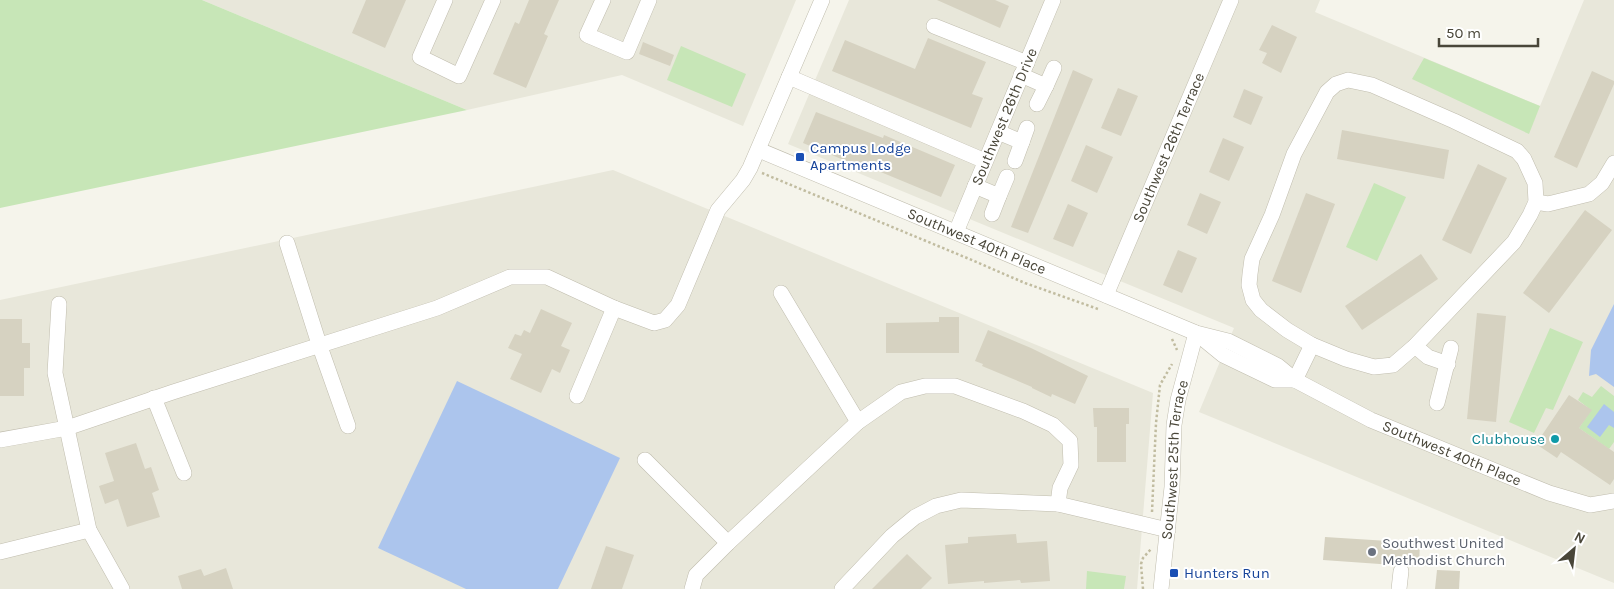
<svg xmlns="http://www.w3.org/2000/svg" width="1614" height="589" viewBox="0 0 1614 589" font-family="Karla,sans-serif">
<rect width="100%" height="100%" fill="#f5f4eb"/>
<g fill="#e8e7da">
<path d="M202,0H796L743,126L622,75L467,110Z"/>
<path d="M849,0H1320L1315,12L1540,106L1584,0H1614V583L1199,412L1234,328L788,144Z"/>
<path d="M613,170L1153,393L1137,589H0V300Z"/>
</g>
<g fill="#c7e6b7">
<path d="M0,0H202L467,110L0,208Z"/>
<path d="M681,46L746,74L732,107L667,80Z"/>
<path d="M1424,58L1540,106L1529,134L1412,79Z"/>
<path d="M1374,183L1406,197L1377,261L1346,247Z"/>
<path d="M1550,328L1583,342L1553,410L1546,408L1534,433L1509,422Z"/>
<path d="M1601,386L1614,396V442L1609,449L1579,428L1591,410L1578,400L1583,392L1592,397Z"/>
<path d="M1087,571L1126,576L1124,589H1086Z"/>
</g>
<g fill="#acc5ed">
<path d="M1614,304V387L1596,374L1589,376L1591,350Z"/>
<path d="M457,381L620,458L558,589H466L378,548Z"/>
<path d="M1604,404L1614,412V428L1609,425L1600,437L1587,427Z"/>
</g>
<g fill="#d6d2c1">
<path d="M366,0H406L385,48L352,33Z"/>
<path d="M529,0H559L544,34L548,36L526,88L493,74L515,22L519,24Z"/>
<path d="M937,0H995L1009,6L1000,28Z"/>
<path d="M1272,25L1297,37L1281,73L1262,63L1267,53L1259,50Z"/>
<path d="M928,38L986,62L972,94L983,98L971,128L832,71L845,40L915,69Z"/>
<path d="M643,42L674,55L670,66L639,54Z"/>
<path d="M1073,70L1093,79L1028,233L1011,227Z"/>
<path d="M1592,71L1614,81V84L1577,168L1554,157Z"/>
<path d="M1118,88L1138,96L1121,136L1101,128Z"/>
<path d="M1244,89L1263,97L1251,125L1233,117Z"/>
<path d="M816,112L883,138L884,135L955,165L941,197L859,163L858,166L803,143Z"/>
<path d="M1342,130L1449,150L1444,179L1337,159Z"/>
<path d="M1223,138L1244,147L1229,181L1209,172Z"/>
<path d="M1086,145L1113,157L1097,193L1071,181Z"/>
<path d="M1478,164L1507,178L1471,254L1442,240Z"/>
<path d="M1200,193L1221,202L1207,234L1187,225Z"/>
<path d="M1306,193L1335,204L1301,293L1272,281Z"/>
<path d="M1068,204L1088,213L1073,247L1053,239Z"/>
<path d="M1585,210L1612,230L1549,313L1523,293Z"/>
<path d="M1178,250L1197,258L1182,293L1163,285Z"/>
<path d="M1421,254L1438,279L1362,330L1345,306Z"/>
<path d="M541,309L572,323L561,346L570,350L560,373L552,369L541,393L510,379L522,354L508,348L515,334L521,336L524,330L530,333Z"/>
<path d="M1477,313L1506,316L1496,422L1467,419Z"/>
<path d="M939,317H959V353H886V323L939,322Z"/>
<path d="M0,319H22V343H30V368H24V396H0Z"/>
<path d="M988,330L1031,348L1088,376L1075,404L1052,394L1051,397L1032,388V387L982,366L983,364L975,361Z"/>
<path d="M1569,395L1592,410L1579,428L1614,452V479L1610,485L1561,452L1557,458L1536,444Z"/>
<path d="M1093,408H1129V424H1126V462H1097V427H1094Z"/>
<path d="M136,443L145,469L151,467L159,490L152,493L160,517L127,527L118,499L105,504L99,486L114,481L105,453Z"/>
<path d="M1016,534L1017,543L1047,541L1050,581L1021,583L1020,580L984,583V581L948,584L945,545L968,543V537Z"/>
<path d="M1325,537L1420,543L1419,566H1408L1402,562L1394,565L1323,560Z"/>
<path d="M606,546L634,555L622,589H591Z"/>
<path d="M907,554L932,578L921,589H872Z"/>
<path d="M226,568L233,589H182L178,576L201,569L204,576Z"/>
<path d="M1437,570L1460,571L1459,589H1435Z"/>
</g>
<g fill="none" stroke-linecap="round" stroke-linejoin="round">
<defs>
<g id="minor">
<path d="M445,0L420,57L459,76L493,0"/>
<path d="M603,0L587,35L627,52L649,0"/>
<path d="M934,26L1027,63"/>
<path d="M1021,75L1046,86L1037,104"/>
<path d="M789,77L985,161"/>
<path d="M1348,80L1372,85L1454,121L1517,151L1524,159L1535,183L1536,202L1530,215L1514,242L1415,346L1393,365L1374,367L1346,359L1312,345L1287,330L1261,310L1253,300L1249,285L1250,274L1252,259L1272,215L1294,154L1327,92L1336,84Z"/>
<path d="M1046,86L1054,68"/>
<path d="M998,132L1022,142L1027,128"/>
<path id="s1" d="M759,150L1196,333L1228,341L1278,366L1295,380L1371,420L1549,493L1590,505L1614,501"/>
<path d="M1015,161L1022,142"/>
<path d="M975,186L999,196L1007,177"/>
<path d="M1536,202L1548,204L1589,194L1602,183L1614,163"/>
<path d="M992,214L999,196"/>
<path id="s2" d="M956,232L1053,0"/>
<path d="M287,243L319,344L348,426"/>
<path d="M781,293L858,422"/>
<path id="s3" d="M1106,295L1231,0"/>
<path d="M59,304L55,373L89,530L122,589"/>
<path d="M1201,337L1223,355L1275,380H1295"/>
<path d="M1415,346L1428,357L1448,364"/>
<path d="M1295,380L1312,345"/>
<path d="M577,396L614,308"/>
<path d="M154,398L184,473"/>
<path d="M1437,403L1451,348"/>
<path d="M0,440L67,428L173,392L437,308L510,277H547L614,308L654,323L665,320L678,305L718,210L743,180L750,168L822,0"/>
<path d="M645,460L728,543"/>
<path d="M0,552L89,530"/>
<path d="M692,589L696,575L728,543L858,422L901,392L925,386H955L1023,411L1053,425L1070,441L1071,465L1060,488L1058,504"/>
<path d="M842,589L892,536L915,517L936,506L961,500L1058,504L1168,530"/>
<path id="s4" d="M1161,589L1172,487L1174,425L1178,400L1196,333"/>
<path d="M1399,589L1401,571"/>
</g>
</defs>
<use href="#minor" stroke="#c0bdae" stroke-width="16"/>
<g stroke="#c1bca0" stroke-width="2.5" stroke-dasharray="2.5 2.5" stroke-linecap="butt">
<path d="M762,173L967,258L1025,283L1098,309"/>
<path d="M1172,339L1177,350"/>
<path d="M1152,512L1156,423L1160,385L1172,364"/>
<path d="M1143,589L1141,564L1143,558L1151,549"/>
</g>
<use href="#minor" stroke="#fff" stroke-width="15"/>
</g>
<g fill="#1a4fb4" stroke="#fff" stroke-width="2">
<rect x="795" y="152" width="10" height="10" rx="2.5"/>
<rect x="1169" y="568" width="10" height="10" rx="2.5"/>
</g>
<circle fill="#0f9aa8" stroke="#fff" stroke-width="2" cx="1555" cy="439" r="5"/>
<circle fill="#6b7280" stroke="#fff" stroke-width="2" cx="1372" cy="552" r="5"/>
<g text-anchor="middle" stroke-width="4" stroke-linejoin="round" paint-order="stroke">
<g font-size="15" fill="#494639" stroke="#fff">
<text dy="5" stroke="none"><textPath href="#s2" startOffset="125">Southwest 26th Drive</textPath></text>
<text dy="5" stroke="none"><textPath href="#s3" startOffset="160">Southwest 26th Terrace</textPath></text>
<text dy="5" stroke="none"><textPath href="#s1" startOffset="236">Southwest 40th Place</textPath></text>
<text dy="5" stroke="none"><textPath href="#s1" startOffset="758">Southwest 40th Place</textPath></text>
<text dy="5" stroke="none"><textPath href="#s4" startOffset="130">Southwest 25th Terrace</textPath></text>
</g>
<g font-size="15" fill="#164399" stroke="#fff" text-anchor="start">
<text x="810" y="153">Campus Lodge<tspan x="810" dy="17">Apartments</tspan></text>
<text x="1184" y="578">Hunters Run</text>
</g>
<g font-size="15" fill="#0d838f" stroke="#fff" text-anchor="end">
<text x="1545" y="444">Clubhouse</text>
</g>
<g font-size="15" fill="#5b616d" stroke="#fff" text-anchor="start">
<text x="1382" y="548">Southwest United<tspan x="1382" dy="17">Methodist Church</tspan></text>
</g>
</g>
<g transform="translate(1574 549) rotate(28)" stroke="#ffffff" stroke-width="4" paint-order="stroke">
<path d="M0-4L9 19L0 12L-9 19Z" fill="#494639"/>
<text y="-8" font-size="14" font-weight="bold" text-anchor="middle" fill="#494639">N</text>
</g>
<path d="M1439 38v8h99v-8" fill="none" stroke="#494639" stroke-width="2.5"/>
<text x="1446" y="38" font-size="15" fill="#494639" stroke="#ffffff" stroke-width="4" paint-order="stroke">50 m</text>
</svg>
